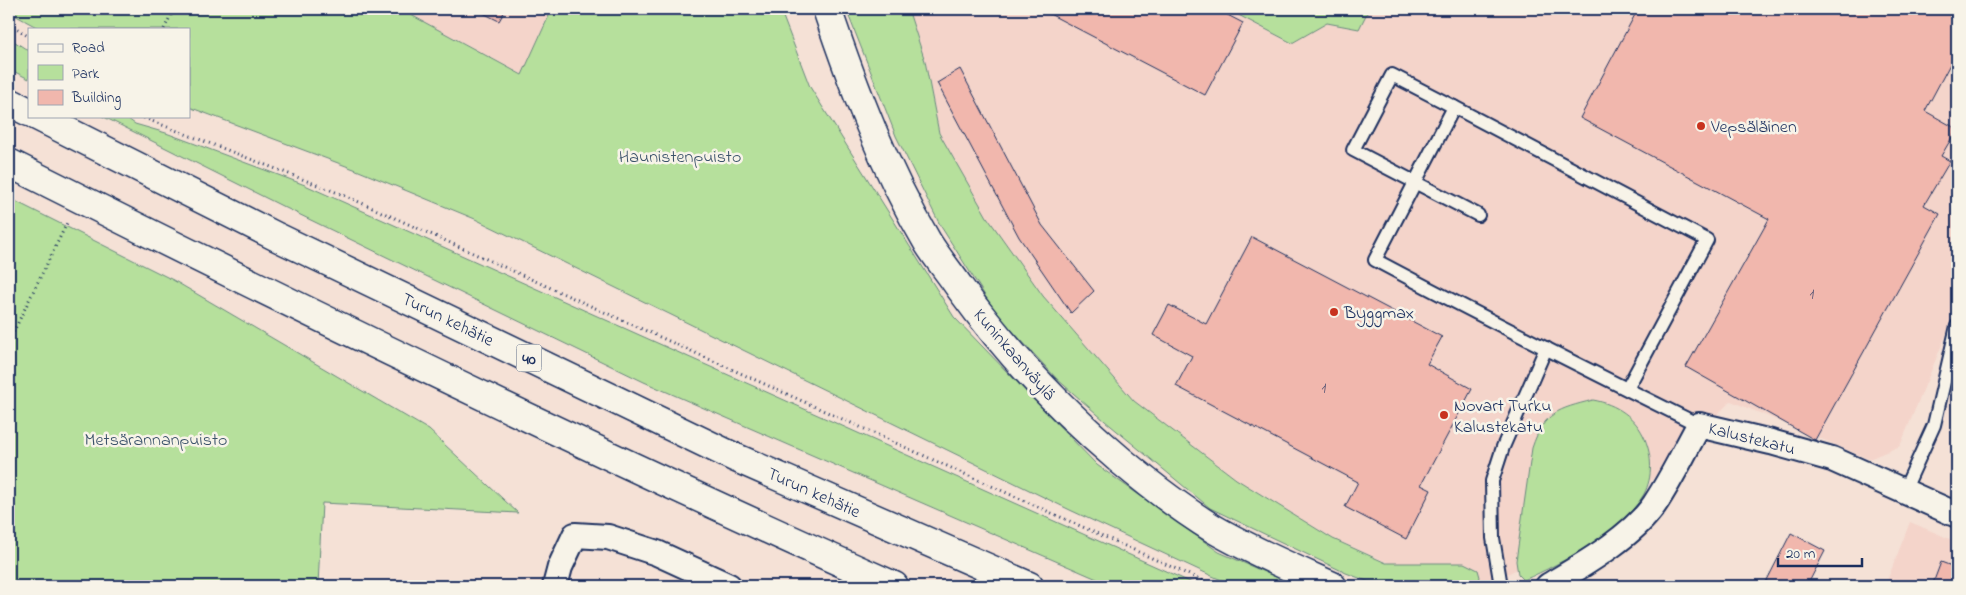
<svg xmlns="http://www.w3.org/2000/svg" width="1966" height="595" viewBox="0 0 1966 595" font-family="'Indie Flower',sans-serif">
<rect width="100%" height="100%" fill="#f5e1d6"/>
<filter id="ink" filterUnits="userSpaceOnUse"><feTurbulence type="fractalNoise" baseFrequency=".02" numOctaves="2"/><feDisplacementMap in="SourceGraphic" scale="10" xChannelSelector="R" yChannelSelector="G"/><feConvolveMatrix kernelMatrix="1 2 1 2 8 2 1 2 1" color-interpolation-filters="sRGB"/></filter>
<g filter="url(#ink)">
<g fill="#f4d4ca">
<path d="M400,9H552L523,75Z"/>
<path d="M908,9H1227L1292,43L1327,23L1359,29L1369,9H1957V308L1900,446L1869,459L1731,401L1606,525L1483,586H1442L1333,539L1236,479L1134,401L1043,296L987,217L939,133L925,61Z"/>
<path d="M1910,522L1957,542V586H1885Z"/>
</g>
<g fill="#b6e09c" stroke="#68887d">
<path d="M9,9H400L522,75L552,9H780L810,87L954,317L1097,465L1219,552L1296,586H1236L1212,576L1070,510L475,219L354,169L189,107V29H40L9,12Z"/>
<path d="M846,9H908L925,61L939,133L987,217L1043,296L1134,401L1236,479L1333,539L1386,563H1464L1478,570L1480,577L1477,586H1380L1346,573L1210,508L1105,421L1057,379L996,313L940,225L896,136Z"/>
<path d="M1227,9H1369L1359,29L1327,23L1292,43Z"/>
<path d="M9,38L29,51V79L9,69Z"/>
<path d="M102,116H124L135,124L166,133L305,185L1199,586H1113L644,382L286,208Z"/>
<path d="M9,198L173,280L429,430L518,513L322,503L318,586H9Z"/>
<path d="M1593,400C1616,404 1636,417 1645,439C1652,456 1653,477 1644,494C1623,531 1562,563 1524,580L1518,574L1516,561L1532,448C1544,412 1558,409 1593,400Z"/>
</g>
<g fill="#f1b7ad" stroke="#1b2f5e">
<path d="M475,9H506L499,21Z"/>
<path d="M1040,9H1216L1243,23L1205,95Z"/>
<path d="M1638,9H1957V51L1925,111L1957,129L1941,156L1950,161L1924,205L1940,214L1815,440L1686,367L1769,219L1580,118Z"/>
<path d="M960,69L1042,225L1094,291L1071,313L1019,237L937,83Z"/>
<path d="M1252,237L1442,337L1427,364L1472,389L1421,485L1431,490L1406,539L1345,507L1358,482L1176,386L1192,356L1153,335L1169,305L1206,324Z"/>
<path d="M1791,533L1825,551L1807,586H1764Z"/>
<path d="M1941,562L1957,568V586H1932Z"/>
</g>
<g fill="none" stroke-linecap="round" stroke-linejoin="round">
<defs>
<g id="lane">
<path d="M1454,107L1392,75L1353,150L1478,215"/>
<path d="M1627,389L1707,240L1454,107L1375,260C1482,317 1590,371 1699,425"/>
<path d="M1904,491L1934,425L1957,326"/>
<path d="M1501,586L1493,538L1492,481L1503,447L1546,348"/>
</g>
<g id="street">
<path d="M555,586L560,567L575,535L608,537L657,553L729,586"/>
<path d="M1548,586C1581,566 1631,538 1654,505C1671,480 1684,452 1699,425L1771,442L1832,459L1957,515"/>
</g>
<path id="secondary" d="M827,9C854,89 885,170 928,243C938,259 950,273 960,288C1007,353 1060,409 1120,460C1150,485 1181,509 1214,529C1252,551 1292,568 1332,586"/>
<g id="highway">
<path d="M9,102L29,112"/>
<path d="M37,116L275,236L734,457L1029,586"/>
<path d="M9,163C301,310 595,453 894,586"/>
</g>
</defs>
<use href="#lane" stroke="#1b2f5e" stroke-width="16"/>
<use href="#street" stroke="#1b2f5e" stroke-width="28"/>
<use href="#secondary" stroke="#1b2f5e" stroke-width="31"/>
<use href="#highway" stroke="#1b2f5e" stroke-width="31"/>
<g stroke="#1b2f5e" stroke-width="3" stroke-dasharray="1 4" stroke-linecap="butt">
<path d="M9,23L29,37"/>
<path d="M164,29L174,9"/>
<path d="M139,116L346,196L1214,586"/>
<path d="M9,341L67,223"/>
</g>
<use href="#lane" stroke="#f7f3e8" stroke-width="12"/>
<use href="#street" stroke="#f7f3e8" stroke-width="24"/>
<use href="#secondary" stroke="#f7f3e8" stroke-width="28"/>
<use href="#highway" stroke="#f7f3e8" stroke-width="28"/>
</g>
</g>
<g fill="#c8321e" stroke="#f7f3e8" stroke-width="2">
<circle cx="1701" cy="126" r="5"/>
<circle cx="1334" cy="312" r="5"/>
<circle cx="1444" cy="415" r="5"/>
</g>
<g text-anchor="middle" stroke-width="5" stroke-linejoin="round" paint-order="stroke">
<g font-size="15" fill="#505172">
<text x="1812" y="298">1</text>
<text x="1324" y="392">1</text>
</g>
<rect fill="#f7f3e8" stroke="#5d6a87" stroke-width="1" x="516.5" y="344.5" width="25" height="27" rx="4"/>
<g font-size="16" font-weight="bold" fill="#1b2f5e">
<text x="529" y="364">40</text>
</g>
<g font-size="18" fill="#1b2f5e" stroke="#f7f3e8" text-anchor="start">
<text x="1711" y="132">Vepsäläinen</text>
<text x="1344" y="318">Byggmax</text>
<text x="1454" y="411">Novart Turku<tspan x="1454" dy="21">Kalustekatu</tspan></text>
</g>
<g font-size="18" fill="#3a526a" stroke="#f7f3e8">
<text x="680" y="162">Haunistenpuisto</text>
<text x="156" y="445">Metsärannanpuisto</text>
</g>
<g font-size="18" fill="#1b2f5e" stroke="#f7f3e8">
<text transform="translate(448 319) rotate(26)" y="6">Turun kehätie</text>
<text transform="translate(1015 354) rotate(49)" y="6">Kuninkaanväylä</text>
<text transform="translate(1752 438) rotate(14)" y="6">Kalustekatu</text>
<text transform="translate(814 492) rotate(24)" y="6">Turun kehätie</text>
</g>
</g>
<rect width="1966" height="595" fill="none" stroke="#f7f3e8" stroke-width="30"/>
<rect x="15" y="15" width="1936" height="565" fill="none" stroke="#1b2f5e" stroke-width="2" filter="url(#ink)"/>
<rect x="28" y="28" width="162" height="90" fill="#f7f3e8" stroke="#9fa5b1"/>
<rect x="38" y="44" width="25" height="8" fill="#f7f3e8" stroke="#9fa5b1"/>
<text x="72" y="52" font-size="15" fill="#1b2f5e">Road</text>
<rect x="38" y="65" width="25" height="15" fill="#b6e09c" stroke="#9fa5b1"/>
<text x="72" y="78" font-size="15" fill="#1b2f5e">Park</text>
<rect x="38" y="90" width="25" height="15" fill="#f1b7ad" stroke="#9fa5b1"/>
<text x="72" y="102" font-size="15" fill="#1b2f5e">Building</text>
<path d="M1778 558v8h84v-8" fill="none" stroke="#1b2f5e" stroke-width="2.5"/>
<text x="1786" y="558" font-size="15" fill="#1b2f5e" stroke="#f7f3e8" stroke-width="4" paint-order="stroke">20 m</text>
</svg>
